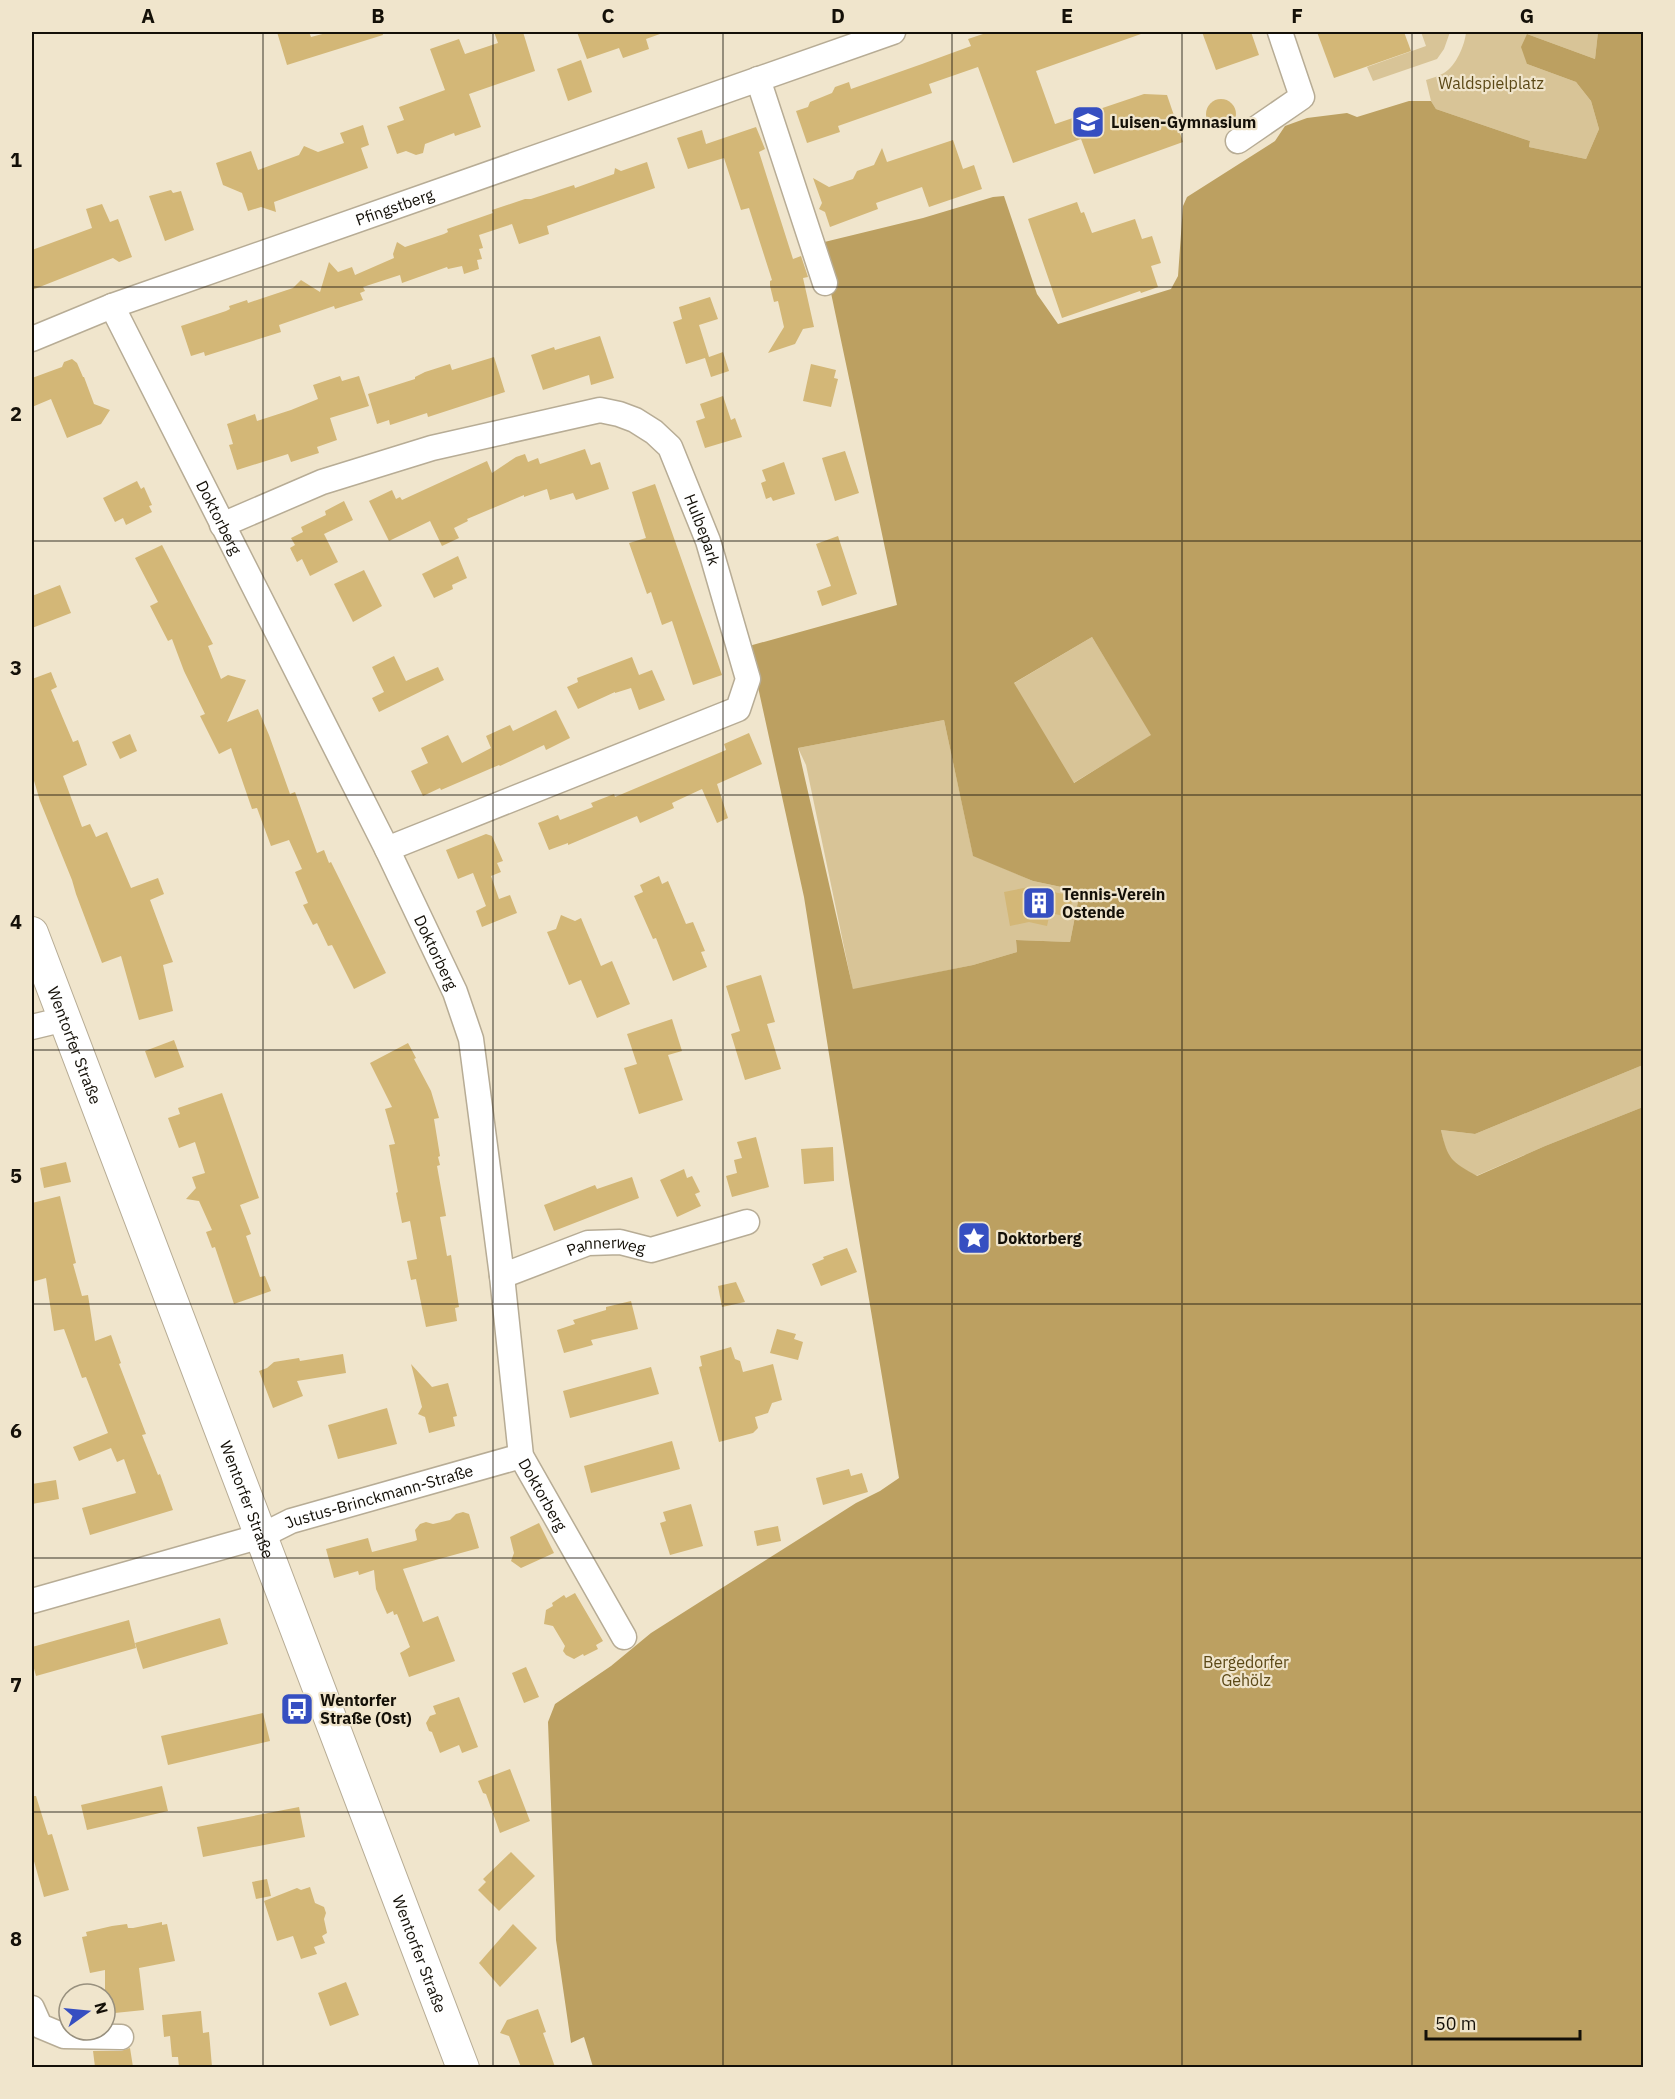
<svg xmlns="http://www.w3.org/2000/svg" width="1675" height="2099" viewBox="0 0 1675 2099" font-family="'IBM Plex Sans',sans-serif">
<rect width="100%" height="100%" fill="#f0e5cc"/>
<g fill="#d8c497">
<path d="M1421,32H1450L1444,49L1437,59L1373,81L1367,67L1426,46Z"/>
<path d="M1466,32H1598L1595,59L1527,34V64L1576,82L1591,101L1599,129L1586,159L1529,147L1530,141L1436,109L1431,101L1426,80C1432,78 1439,76 1444,73C1456,66 1465,45 1466,32Z"/>
<path d="M1092,637L1152,735L1062,790L1001,691Z"/>
<path d="M944,720L973,855L1033,881L1080,891L1070,942L1016,940L1017,952L973,965L853,990L806,765L798,748Z"/>
<path d="M1643,1065V1107L1545,1146L1476,1176C1450,1161 1447,1160 1441,1130L1475,1134Z"/>
</g>
<path fill="#bca061" fill-rule="evenodd" d="M1598,32H1643V1065L1475,1134L1441,1130C1448,1160 1451,1161 1477,1176L1545,1146L1643,1107V2067H593L584,2037L571,2043L556,1940L548,1722L555,1704L611,1666L651,1633L856,1503L880,1491L899,1478L850,1186L804,897L749,646L897,605L831,293L825,283L812,245L923,218L993,197L1004,196L1037,294L1058,324L1171,289L1178,276L1183,206L1187,197L1275,141L1285,126L1307,118L1347,113L1357,117L1409,101H1431L1436,109L1530,141L1529,147L1586,159L1599,129L1591,101L1576,82L1527,64L1521,47L1527,34L1595,59ZM1092,637L1151,735L1074,783L1014,683ZM944,720L973,856L1033,881L1080,891L1070,942L1016,940L1017,952L973,965L853,989L798,748Z"/>
<g fill="#d3b777">
<path d="M277,32H309L311,37L330,32H382L383,35L287,65Z"/>
<path d="M494,32H523L535,71L469,94L481,127L455,136L454,133L425,144L423,153L416,155L406,151L397,154L387,126L404,120L399,107L445,90L430,49L459,39L465,54L498,43Z"/>
<path d="M577,32H659L660,34L646,39L649,49L623,58L619,48L587,59Z"/>
<path d="M989,32H1140L1141,34L1036,71L1055,124L1144,94L1167,95L1183,142L1094,174L1081,139L1013,163L978,67L929,84L932,93L838,126L840,132L807,143L796,111L808,107L810,102L832,93L835,87L849,82L851,89L922,64L971,46L968,39Z"/>
<path d="M1202,32H1251L1259,55L1216,70Z"/>
<path d="M1317,32H1404L1411,51L1334,78Z"/>
<path d="M581,60L592,92L568,101L557,69Z"/>
<circle cx="1221" cy="114" r="15"/>
<path d="M363,125L369,145L361,148L368,168L274,202L276,212L261,207L248,211L242,193L223,185L216,163L251,151L258,170L299,155L304,146L318,152L344,143L340,133Z"/>
<path d="M756,127L765,149L759,152L793,259L801,256L808,277L803,278L814,327L803,329L795,344L768,353L784,327L778,301L774,302L770,286V281L772,280L749,208L741,210L724,158L688,169L677,138L702,130L706,144Z"/>
<path d="M953,140L963,169L974,165L982,189L929,207L922,187L876,203L878,209L830,227L825,212L819,209L822,203L813,178L829,187L853,179L857,171L874,165L882,148L887,162Z"/>
<path d="M647,162L655,188L547,226L549,234L519,244L512,224L479,235L483,248L479,249L482,259L477,260L479,269L464,274L462,266L448,269L447,267L402,283L400,275L363,287L365,291L360,293L363,300L335,309L334,306L279,325L281,332L205,356L204,352L191,356L181,326L226,311L230,309L229,306L247,300L248,303L293,288L301,280L320,292L329,262L338,272L352,267L355,275L394,258L393,254L397,242L405,247L444,234L448,232L447,229L493,213L492,210L525,199H531L574,185L575,188L614,174L615,168L621,171Z"/>
<path d="M171,190L173,193L181,191L194,230L165,241L149,196Z"/>
<path d="M1077,202L1081,213L1084,212L1092,233L1135,219L1142,239L1152,236L1161,263L1151,266L1158,287L1141,293L1140,291L1062,318L1028,219Z"/>
<path d="M102,204L110,222L118,219L132,257L119,262L113,258L32,290V250L92,228L86,209Z"/>
<path d="M710,297L718,319L699,325L709,357L723,352L729,371L711,377L705,358L686,364L673,322L682,319L679,307Z"/>
<path d="M600,336L614,378L591,385L589,375L543,390L531,355L554,347L555,350Z"/>
<path d="M494,357L505,392L428,417L427,413L390,425L389,420L377,424L368,394L415,379V377L425,372L450,364L452,370Z"/>
<path d="M72,359L77,363L83,377H84L94,404L110,410L101,424L67,438L51,399L32,407V378L62,367L64,362Z"/>
<path d="M811,364L836,370L834,378L838,379L831,407L803,401Z"/>
<path d="M340,376L342,381L359,376L369,406L330,418L337,440L317,447L319,453L291,462L288,454L237,470L229,445L233,444L227,424L255,414L257,421L291,410L318,399L313,385Z"/>
<path d="M723,396L731,420L735,418L742,437L705,448L696,421L705,418L700,404Z"/>
<path d="M585,449L591,465L600,462L609,489L576,500L573,493L550,500L547,489L524,497V495L467,519L468,521L454,528L459,538L442,546L430,521L389,541L369,501L392,490L396,499L400,497L402,500L487,461L492,473L516,457L525,454L528,462L538,458L540,464Z"/>
<path d="M845,451L859,493L835,501L822,458Z"/>
<path d="M784,462L795,494L773,501L771,497L766,499L761,483L766,481L762,470Z"/>
<path d="M137,481L141,489L144,487L152,505L149,506L152,512L126,525L123,518L115,522L103,498Z"/>
<path d="M655,484L722,675L693,685L672,621L662,625L651,592L647,594L629,543L646,538L632,492Z"/>
<path d="M344,501L353,520L324,534L338,562L310,576L302,559L297,562L290,548L295,545L291,538L303,532L301,527L326,515L325,511Z"/>
<path d="M838,536L857,594L822,606L817,591L831,586L816,544Z"/>
<path d="M162,545L213,644L208,646L221,679L228,675L246,680L227,722L258,709L269,735L290,794L295,792L317,853L324,850L329,863L331,862L386,973L354,989L332,945L328,946L317,923L313,925L303,905L308,903L295,872L302,869L289,840L271,846L257,808L252,809L231,748L219,754L200,716L205,714L184,671L172,639L168,641L150,606L158,602L135,558Z"/>
<path d="M458,556L467,578L452,585L453,589L434,598L422,574Z"/>
<path d="M364,570L382,606L353,622L334,584Z"/>
<path d="M60,585L71,613L32,628V596Z"/>
<path d="M394,656L406,681L438,667L444,680L379,712L372,698L384,692L372,667Z"/>
<path d="M632,657L639,675L652,670L665,700L639,710L631,688L615,693V692L578,709L567,687L578,682L577,678Z"/>
<path d="M51,672L57,687L51,690L73,742L78,740L87,765L63,776L82,827L90,824L96,837L107,832L131,888L158,878L164,894L150,900L173,962L163,965L173,1011L139,1020L121,956L102,963L76,894L72,880L40,801L32,774V679Z"/>
<path d="M556,710L570,738L546,750L544,745L500,766L499,765L441,790L440,788L423,796L411,771L428,763L421,748L448,735L462,763L491,748L486,736L510,725L513,731Z"/>
<path d="M749,733L762,764L717,784L728,818L717,823L702,789L672,803L674,808L640,823L637,816L568,845V843L549,850L538,823L558,815L560,820L593,807L591,803L614,794L615,797L726,750L724,744Z"/>
<path d="M130,734L137,751L120,759L112,742Z"/>
<path d="M486,834L492,836L503,861L497,863L501,872L491,876L499,899L510,895L517,913L482,927L476,911L486,906L473,873L458,879L446,850Z"/>
<path d="M659,876L662,884L668,881L686,924L693,922L705,951L701,952L707,967L673,981L656,938L653,939L634,896L643,892L640,885Z"/>
<path d="M1029,887L1073,896L1069,917L1050,913L1047,926L1029,922L1010,926L1004,892Z"/>
<path d="M561,915L575,921L581,918L601,966L612,961L630,1004L597,1018L581,980L569,985L547,932L556,929Z"/>
<path d="M761,975L775,1022L767,1024L781,1069L745,1080L731,1034L740,1031L726,986Z"/>
<path d="M672,1019L682,1051L668,1055L683,1100L639,1114L624,1068L637,1064L627,1034Z"/>
<path d="M174,1040L184,1067L155,1078L145,1051Z"/>
<path d="M408,1043L416,1058L414,1059L431,1091L439,1118L434,1119L440,1156L438,1157L440,1165L437,1166L446,1216L440,1217L447,1256L451,1255L459,1307L455,1308L457,1321L426,1327L416,1279L411,1280L407,1261L417,1259L410,1221L402,1223L396,1193L398,1192L389,1145L395,1144L385,1109L392,1107L370,1063Z"/>
<path d="M222,1093L259,1198L240,1205L251,1234L246,1236L260,1277L265,1276L271,1291L234,1304L215,1247L212,1248L206,1232L212,1230L199,1201L186,1199L196,1188L192,1177L205,1173L195,1142L179,1148L168,1118L180,1114L178,1108Z"/>
<path d="M756,1137L769,1187L732,1197L726,1176L737,1173L734,1160L742,1158L737,1142Z"/>
<path d="M833,1147L834,1181L804,1184L801,1149Z"/>
<path d="M66,1162L71,1182L44,1188L40,1168Z"/>
<path d="M684,1169L687,1178L692,1176L700,1192L695,1194L701,1206L677,1217L660,1180Z"/>
<path d="M632,1177L639,1198L554,1231L544,1205L595,1185L597,1189Z"/>
<path d="M60,1196L76,1263L73,1264L82,1296L88,1295L95,1341L111,1335L121,1363L119,1364L146,1434L142,1435L158,1475L160,1474L173,1510L90,1535L82,1508L136,1493L124,1459L117,1462L111,1448L79,1461L73,1447L108,1433L86,1377L82,1378L64,1329L54,1331L46,1278L32,1282V1203Z"/>
<path d="M847,1248L857,1272L821,1286L812,1264L824,1259L823,1257Z"/>
<path d="M736,1282L745,1302L722,1307L718,1286Z"/>
<path d="M631,1301L638,1329L591,1340L593,1345L564,1353L557,1330L575,1324L573,1320L606,1310V1307Z"/>
<path d="M777,1329L796,1334L794,1339L803,1342L798,1360L770,1353Z"/>
<path d="M731,1347L735,1359L740,1361L743,1372L773,1364L782,1400L772,1403L768,1413L755,1417L758,1428L753,1433L719,1442L699,1367L702,1366L700,1356Z"/>
<path d="M343,1354L346,1373L297,1381L303,1396L273,1408L259,1371L267,1368L274,1362L299,1358L300,1361Z"/>
<path d="M411,1364L432,1387L448,1383L457,1416L453,1417L455,1426L429,1433L425,1417L418,1414L422,1407Z"/>
<path d="M651,1367L659,1394L570,1418L563,1391Z"/>
<path d="M387,1408L397,1444L338,1459L328,1425Z"/>
<path d="M672,1441L680,1469L591,1493L584,1466Z"/>
<path d="M849,1469L851,1476L862,1473L868,1492L823,1505L816,1478Z"/>
<path d="M56,1480L59,1499L32,1504V1484Z"/>
<path d="M691,1504L703,1546L670,1555L660,1523L666,1521L663,1512Z"/>
<path d="M463,1512L469,1514L479,1548L403,1569L423,1622L438,1616L455,1661L409,1677L400,1653L410,1647L397,1614L394,1615L393,1611L387,1614L376,1589L374,1570L359,1575L358,1571L334,1578L326,1549L368,1538L372,1552L415,1541L417,1540L415,1530L420,1524L426,1522L433,1524L450,1520L456,1514Z"/>
<path d="M539,1523L554,1553L521,1568L511,1561L514,1553L510,1537Z"/>
<path d="M778,1526L781,1541L757,1546L754,1531Z"/>
<path d="M575,1593L603,1641L596,1645L598,1649L584,1656L583,1654L574,1659L566,1655L563,1651L565,1646L553,1626L544,1624L546,1610L553,1606L552,1603L564,1595L566,1598Z"/>
<path d="M220,1618L228,1644L143,1669L135,1643Z"/>
<path d="M129,1620L136,1648L36,1676L32,1661V1647Z"/>
<path d="M526,1667L539,1697L524,1703L512,1673Z"/>
<path d="M459,1697L478,1747L462,1753L459,1745L440,1753L432,1732L429,1731L426,1723L430,1716L436,1714L433,1706Z"/>
<path d="M263,1713L270,1741L168,1765L161,1736Z"/>
<path d="M510,1769L530,1821L500,1833L486,1794L483,1793L478,1781Z"/>
<path d="M162,1786L168,1811L87,1830L81,1805Z"/>
<path d="M32,1796H36L48,1835L52,1834L69,1890L44,1897L32,1854Z"/>
<path d="M299,1807L305,1837L203,1857L197,1827Z"/>
<path d="M511,1852L535,1876L499,1911L478,1890L486,1882L483,1879Z"/>
<path d="M267,1879L271,1896L256,1899L252,1882Z"/>
<path d="M310,1887L315,1903L324,1907L326,1913L324,1919L327,1933L322,1936L325,1943L314,1947L317,1954L301,1959L293,1936L277,1941L264,1901L297,1888L301,1890Z"/>
<path d="M162,1922V1925L167,1924L175,1961L139,1968L144,2010L105,2014V1970L90,1973L82,1937L87,1936L86,1932L112,1926L127,1924L128,1928H133Z"/>
<path d="M513,1924L537,1948L500,1987L479,1963Z"/>
<path d="M346,1982L359,2015L330,2026L318,1993Z"/>
<path d="M538,2009L546,2032L543,2033L555,2067H521L509,2036L500,2033L507,2020Z"/>
<path d="M201,2011L203,2033L209,2032L212,2067H179L178,2057H172L170,2036L164,2037L162,2015Z"/>
<path d="M130,2048L133,2067H95L93,2051H121Z"/>
</g>
<g fill="none" stroke-linecap="round" stroke-linejoin="round">
<defs>
<g id="minor">
<path d="M758,79L825,283"/>
<path d="M1238,141L1302,97L1280,32"/>
<path id="s1" d="M112,306L387,849L455,992L471,1039L502,1276L521,1456L624,1637"/>
<path id="s2" d="M32,339L112,306L893,32"/>
<path id="s3" d="M222,525L322,482L432,448L600,410L619,414L635,420L654,432L670,447L708,541L748,679L738,709L387,849"/>
<path d="M32,1027L65,1019"/>
<path id="s4" d="M502,1276L588,1243L620,1242L651,1250L747,1222"/>
<path id="s5" d="M32,1601L261,1536L291,1521L521,1456"/>
<path d="M32,2008L40,2026L64,2036L121,2037"/>
</g>
<g id="major">
<path id="s6" d="M32,933L463,2068"/>
</g>
</defs>
<use href="#minor" stroke="#b7ac95" stroke-width="27"/>
<use href="#major" stroke="#b7ac95" stroke-width="34"/>
<use href="#minor" stroke="#fff" stroke-width="24"/>
<use href="#major" stroke="#fff" stroke-width="32"/>
</g>
<path fill="none" stroke="#141008" stroke-width="1.5" stroke-opacity="0.55" d="M263,32V2068M493,32V2068M723,32V2068M952,32V2068M1182,32V2068M1412,32V2068M32,287H1644M32,541H1644M32,795H1644M32,1050H1644M32,1304H1644M32,1558H1644M32,1812H1644"/>
<defs>
<symbol id="school-square" viewBox="-11 -11 22 22"><rect x="-9" y="-9" width="18" height="18" rx="4" fill="#364fc1" stroke="#f0e5cc"/><path d="M0-5L7-2L0 1L-7-2ZM-4 1L0 2.5L4 1V4Q0 6-4 4Z" fill="#fff"/></symbol>
<symbol id="building-square" viewBox="-11 -11 22 22"><rect x="-9" y="-9" width="18" height="18" rx="4" fill="#364fc1" stroke="#f0e5cc"/><path d="M-4-6H4V6H1V3H-1V6H-4ZM-2.5-4.3h1.7v1.8h-1.7ZM.8-4.3h1.7v1.8H.8ZM-2.5-1h1.7V.8h-1.7ZM.8-1h1.7V.8H.8Z" fill="#fff"/></symbol>
<symbol id="sight-square" viewBox="-11 -11 22 22"><rect x="-9" y="-9" width="18" height="18" rx="4" fill="#364fc1" stroke="#f0e5cc"/><path d="M0-6L1.8-2.2L6-1.7L2.9 1.2L3.7 5.4L0 3.3L-3.7 5.4L-2.9 1.2L-6-1.7L-1.8-2.2Z" fill="#fff"/></symbol>
<symbol id="bus-square" viewBox="-11 -11 22 22"><rect x="-9" y="-9" width="18" height="18" rx="4" fill="#364fc1" stroke="#f0e5cc"/><path d="M-5-6H5V4H4V6H2V4H-2V6H-4V4H-5ZM-3.5-4V0h7V-4ZM-3.5 1.2v1.5H-2V1.2ZM2 1.2v1.5H3.5V1.2Z" fill="#fff"/></symbol>
</defs>
<g fill-rule="evenodd">
<use href="#school-square" x="1069" y="103" width="38" height="38"/>
<use href="#building-square" x="1020" y="884" width="38" height="38"/>
<use href="#sight-square" x="955" y="1219" width="38" height="38"/>
<use href="#bus-square" x="278" y="1690" width="38" height="38"/>
</g>
<g text-anchor="middle" stroke-width="4.5" stroke-linejoin="round" paint-order="stroke">
<g font-size="16" fill="#5b4816" stroke="#f0e5cc">
<text x="1491" y="89">Waldspielplatz</text>
<text x="1246" y="1668">Bergedorfer<tspan x="1246" dy="18">Gehölz</tspan></text>
</g>
<g font-size="16" font-weight="bold" fill="#141008" stroke="#f0e5cc" text-anchor="start">
<text x="1111" y="128">Luisen-Gymnasium</text>
<text x="1062" y="900">Tennis-Verein<tspan x="1062" dy="18">Ostende</tspan></text>
<text x="997" y="1244">Doktorberg</text>
<text x="320" y="1706">Wentorfer<tspan x="320" dy="18">Straße (Ost)</tspan></text>
</g>
<g font-size="16" fill="#141008" stroke="#f0e5cc">
<text dy="6" stroke="none"><textPath href="#s2" startOffset="386">Pfingstberg</textPath></text>
<text dy="6" stroke="none"><textPath href="#s1" startOffset="237">Doktorberg</textPath></text>
<text dy="6" stroke="none"><textPath href="#s3" startOffset="566">Hulbepark</textPath></text>
<text dy="6" stroke="none"><textPath href="#s1" startOffset="723">Doktorberg</textPath></text>
<text dy="6" stroke="none"><textPath href="#s6" startOffset="120">Wentorfer Straße</textPath></text>
<text dy="6" stroke="none"><textPath href="#s4" startOffset="110">Pannerweg</textPath></text>
<text dy="6" stroke="none"><textPath href="#s1" startOffset="1281">Doktorberg</textPath></text>
<text dy="6" stroke="none"><textPath href="#s5" startOffset="363">Justus-Brinckmann-Straße</textPath></text>
<text dy="6" stroke="none"><textPath href="#s6" startOffset="606">Wentorfer Straße</textPath></text>
<text dy="6" stroke="none"><textPath href="#s6" startOffset="1092">Wentorfer Straße</textPath></text>
</g>
</g>
<rect width="1675" height="2099" fill="none" stroke="#f0e5cc" stroke-width="66"/>
<g transform="translate(87 2012) rotate(75)"><circle r="28" fill="#f0e5cc" stroke="#98907e" stroke-width="1.5"/>
<path d="M0-4.5L10 22L0 15L-10 22Z" fill="#364fc1"/>
<text y="-9" font-size="16" font-weight="bold" text-anchor="middle" fill="#141008">N</text>
</g>
<path d="M1426 2030v9h154v-9" fill="none" stroke="#141008" stroke-width="3"/>
<text x="1435" y="2030" font-size="18" fill="#141008" stroke="#f0e5cc" stroke-width="4.5" paint-order="stroke">50 m</text>
<rect x="33" y="33" width="1609" height="2033" fill="none" stroke="#141008" stroke-width="2"/>
<g font-size="20" text-anchor="middle" font-weight="bold" fill="#141008">
<text x="148" y="23">A</text>
<text x="378" y="23">B</text>
<text x="608" y="23">C</text>
<text x="838" y="23">D</text>
<text x="1067" y="23">E</text>
<text x="1297" y="23">F</text>
<text x="1527" y="23">G</text>
<text x="16" y="167">1</text>
<text x="16" y="421">2</text>
<text x="16" y="675">3</text>
<text x="16" y="929">4</text>
<text x="16" y="1183">5</text>
<text x="16" y="1438">6</text>
<text x="16" y="1692">7</text>
<text x="16" y="1946">8</text>
</g>
</svg>
